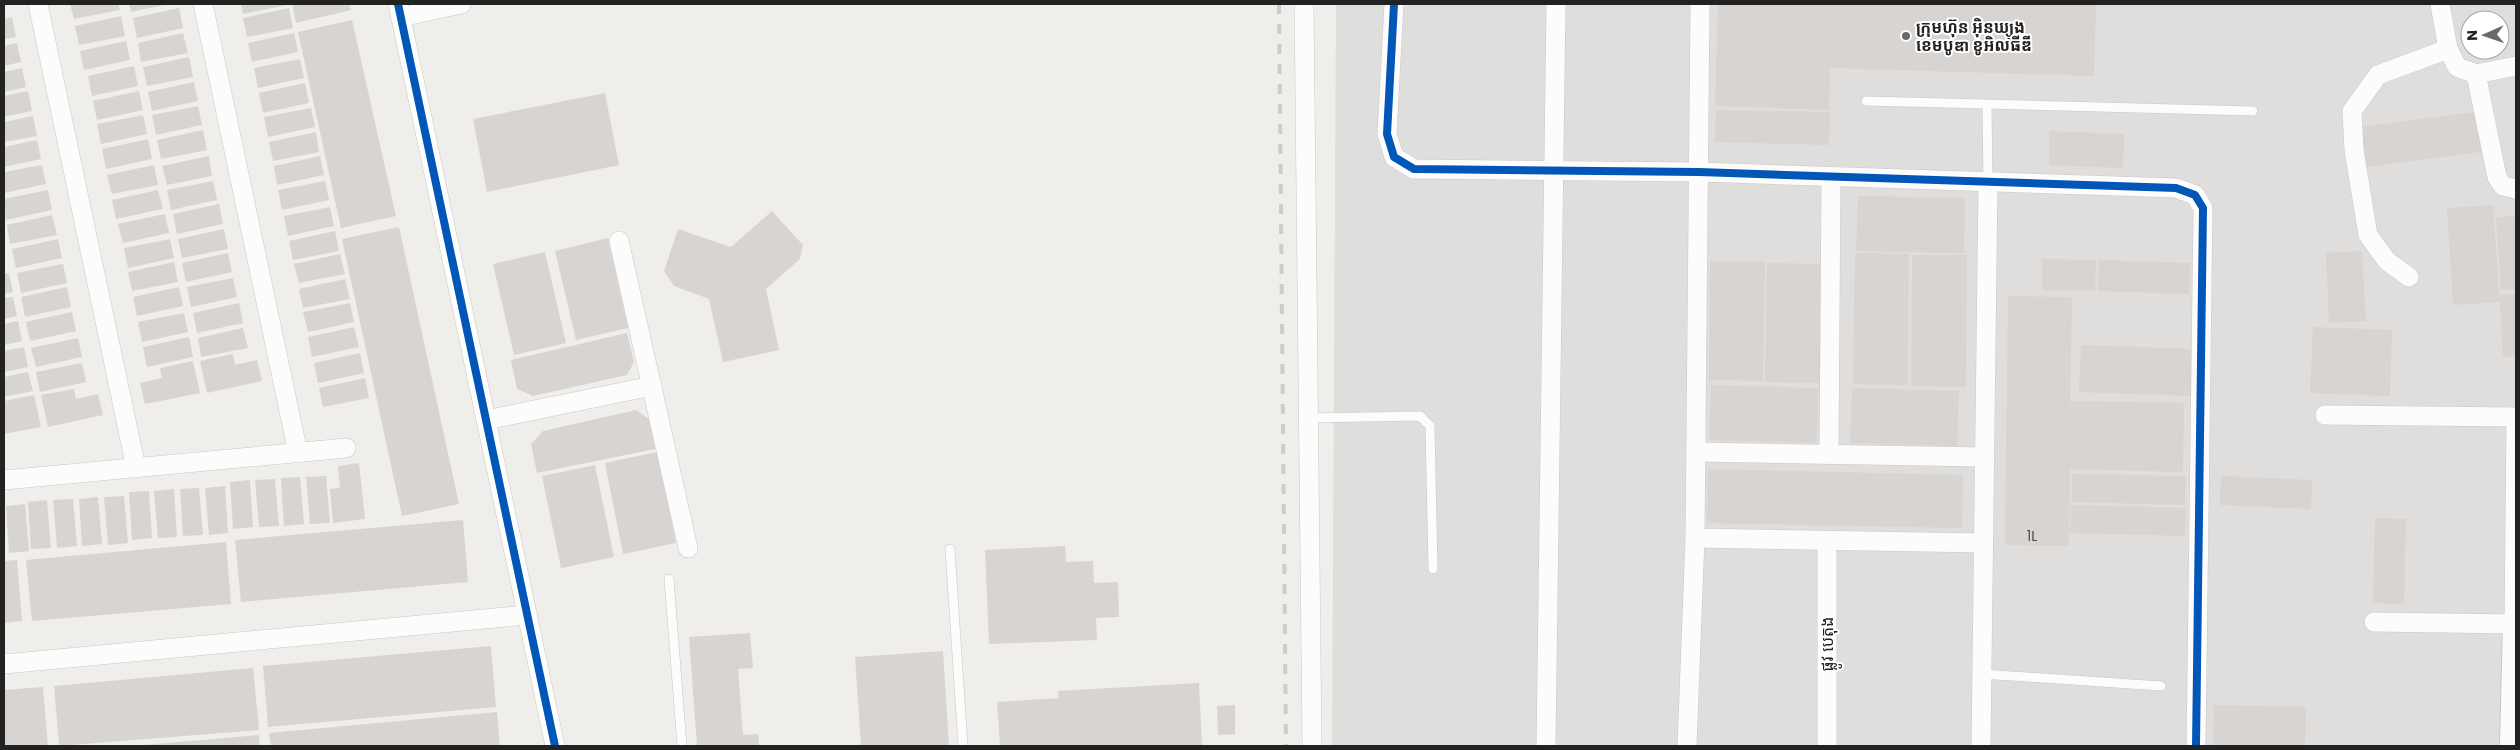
<svg xmlns="http://www.w3.org/2000/svg" width="2520" height="750" viewBox="0 0 2520 750" font-family="Poppins,'Noto Sans Khmer',sans-serif">
<rect width="100%" height="100%" fill="#f0eeeb"/>
<path fill="#dfdedc" fill-rule="evenodd" d="M1336,4H2516V746H1332ZM2470,20H2500V50H2470Z"/>
<g fill="#d7d4d2">
<path d="M70,4H118L120,10L74,19Z"/>
<path d="M129,4H164V5L131,12Z"/>
<path d="M241,4H286L287,5L243,14Z"/>
<path d="M292,4H349L351,10L296,23Z"/>
<path d="M1718,4H2096L2094,76L1830,68L1829,110L1715,106Z"/>
<path d="M179,8L183,28L137,38L133,18Z"/>
<path d="M289,8L293,28L247,37L243,18Z"/>
<path d="M121,16L125,36L79,45L75,26Z"/>
<path d="M12,17L16,37L4,39V19Z"/>
<path d="M352,20L396,216L341,228L298,32Z"/>
<path d="M183,33L188,53L141,62L138,43Z"/>
<path d="M294,33L298,52L252,62L248,43Z"/>
<path d="M126,41L130,60L84,70L80,51Z"/>
<path d="M17,43L21,62L4,66V46Z"/>
<path d="M189,57L193,77L147,86L143,67Z"/>
<path d="M300,59L304,78L258,88L254,68Z"/>
<path d="M134,66L138,86L92,96L88,76Z"/>
<path d="M22,68L26,87L4,92V72Z"/>
<path d="M194,82L198,101L152,111L148,92Z"/>
<path d="M305,83L309,103L263,113L259,93Z"/>
<path d="M28,91L32,111L4,117V96Z"/>
<path d="M139,91L143,110L97,120L93,101Z"/>
<path d="M605,93L619,165L487,192L473,119Z"/>
<path d="M198,106L202,125L156,135L152,115Z"/>
<path d="M311,108L315,127L268,137L264,117Z"/>
<path d="M1716,110L1830,112L1829,145L1715,142Z"/>
<path d="M2482,111L2487,151L2367,167L2361,127Z"/>
<path d="M143,115L147,134L101,144L97,124Z"/>
<path d="M33,116L37,136L4,142V122Z"/>
<path d="M203,130L207,150L161,159L157,140Z"/>
<path d="M2049,131L2124,134L2123,168L2049,165Z"/>
<path d="M316,132L319,152L273,161L269,142Z"/>
<path d="M148,139L152,159L106,169L102,149Z"/>
<path d="M37,140L41,159L4,167V147Z"/>
<path d="M209,156L212,176L167,185L162,166Z"/>
<path d="M320,156L324,175L277,185L274,166Z"/>
<path d="M42,165L46,184L4,193V172Z"/>
<path d="M154,165L158,185L112,194L107,175Z"/>
<path d="M213,181L217,200L171,210L167,190Z"/>
<path d="M325,181L329,200L282,210L278,190Z"/>
<path d="M48,190L52,210L6,220L4,199Z"/>
<path d="M158,190L163,209L116,219L112,200Z"/>
<path d="M1858,196L1965,198L1964,253L1856,251Z"/>
<path d="M219,204L223,224L177,234L173,214Z"/>
<path d="M2493,205L2499,295L2516,294V356L2503,357L2500,302L2453,305L2447,208Z"/>
<path d="M330,207L334,226L288,236L284,216Z"/>
<path d="M772,211L803,245L800,259L766,289L779,350L723,362L709,299L674,286L664,271L678,229L731,247Z"/>
<path d="M165,214L169,233L123,243L118,224Z"/>
<path d="M52,215L57,235L10,244L7,225Z"/>
<path d="M2516,216V289L2501,290L2496,217Z"/>
<path d="M399,227L459,504L402,516L342,239Z"/>
<path d="M224,229L228,249L182,258L178,239Z"/>
<path d="M335,231L339,251L293,260L289,241Z"/>
<path d="M608,238L628,328L576,340L555,251Z"/>
<path d="M58,239L62,258L16,268L12,249Z"/>
<path d="M170,239L174,258L128,268L124,248Z"/>
<path d="M2362,251L2366,321L2329,323L2326,253Z"/>
<path d="M545,252L566,343L514,355L493,264Z"/>
<path d="M228,253L232,272L186,282L182,263Z"/>
<path d="M1855,253L1909,254L1908,385L1853,384Z"/>
<path d="M340,254L345,274L299,283L294,264Z"/>
<path d="M1912,255H1967L1966,387L1911,386Z"/>
<path d="M2042,259L2096,260L2095,291L2042,290Z"/>
<path d="M2099,260L2190,263L2189,294L2098,291Z"/>
<path d="M1710,261L1765,262L1763,381L1709,380Z"/>
<path d="M174,262L178,282L132,291L128,272Z"/>
<path d="M1767,263L1821,264L1820,383L1765,382Z"/>
<path d="M63,264L67,283L21,293L17,273Z"/>
<path d="M9,273L13,292L4,294V274Z"/>
<path d="M233,278L237,297L191,307L187,287Z"/>
<path d="M345,279L350,299L303,308L299,289Z"/>
<path d="M67,287L71,307L25,317L21,297Z"/>
<path d="M179,287L183,306L137,316L133,297Z"/>
<path d="M2008,296L2072,297L2070,412L2071,401L2184,403L2183,472L2070,469L2069,546L2005,545Z"/>
<path d="M13,297L17,316L4,319V298Z"/>
<path d="M239,303L243,323L197,333L193,313Z"/>
<path d="M350,303L354,322L308,332L303,312Z"/>
<path d="M72,312L76,331L30,341L26,322Z"/>
<path d="M184,313L188,332L142,342L138,322Z"/>
<path d="M18,321L22,341L4,345V324Z"/>
<path d="M354,327L359,347L312,357L308,337Z"/>
<path d="M2313,327L2392,330L2390,396L2310,393Z"/>
<path d="M243,328L248,348L201,357L198,338Z"/>
<path d="M627,333L634,362L627,375L533,396L517,389L511,360Z"/>
<path d="M189,337L193,357L147,367L143,347Z"/>
<path d="M78,338L82,357L36,367L31,348Z"/>
<path d="M2081,345L2193,349L2192,396L2079,392Z"/>
<path d="M24,347L28,367L4,372V351Z"/>
<path d="M360,353L364,373L318,383L314,363Z"/>
<path d="M233,354L235,365L257,360L262,381L207,393L200,361Z"/>
<path d="M193,361L200,393L145,404L140,383L162,378L160,368Z"/>
<path d="M82,363L86,382L40,392L36,372Z"/>
<path d="M28,372L33,391L4,397V377Z"/>
<path d="M365,378L369,398L323,407L319,388Z"/>
<path d="M1711,385L1818,388L1817,443L1709,440Z"/>
<path d="M1852,388L1959,391L1957,446L1850,443Z"/>
<path d="M74,389L76,399L98,394L103,415L48,427L41,395Z"/>
<path d="M34,395L41,427L4,434V401Z"/>
<path d="M636,410L649,419L655,449L537,473L531,444L543,431Z"/>
<path d="M657,452L676,543L623,554L605,463Z"/>
<path d="M359,463L365,519L333,523L330,489L340,488L338,466Z"/>
<path d="M595,465L614,557L561,568L542,476Z"/>
<path d="M1708,469L1963,475L1962,528L1707,523Z"/>
<path d="M2072,474L2186,476L2185,505L2072,502Z"/>
<path d="M326,476L330,523L310,524L306,477Z"/>
<path d="M2221,476L2312,480L2311,509L2220,505Z"/>
<path d="M300,477L304,524L284,526L281,478Z"/>
<path d="M275,479L279,526L259,527L255,480Z"/>
<path d="M250,480L253,527L233,529L230,482Z"/>
<path d="M225,486L228,533L209,535L205,488Z"/>
<path d="M199,488L203,535L183,536L180,489Z"/>
<path d="M174,489L177,537L158,538L154,491Z"/>
<path d="M149,491L152,538L132,540L129,492Z"/>
<path d="M124,496L128,543L108,545L104,497Z"/>
<path d="M98,497L102,544L82,546L79,499Z"/>
<path d="M73,499L77,546L57,548L53,500Z"/>
<path d="M47,500L51,548L31,549L28,502Z"/>
<path d="M25,504L29,551L9,553L6,506Z"/>
<path d="M2071,505L2186,508L2185,536L2070,533Z"/>
<path d="M2375,518L2406,519L2404,604L2373,603Z"/>
<path d="M463,520L468,582L241,602L235,540Z"/>
<path d="M226,542L231,604L32,621L26,560Z"/>
<path d="M1065,546L1066,562L1093,561L1094,583L1118,582L1119,617L1096,618L1097,640L989,644L985,550Z"/>
<path d="M17,560L22,621L4,623V561Z"/>
<path d="M750,633L753,668L738,669L743,735L758,734L759,746H697L689,637Z"/>
<path d="M491,646L496,707L268,727L263,666Z"/>
<path d="M943,651L949,746H861L855,657Z"/>
<path d="M253,668L259,730L59,746L54,686Z"/>
<path d="M1199,683L1202,746H1000L997,702L1059,698L1058,691Z"/>
<path d="M43,687L48,746H4V690Z"/>
<path d="M1235,705V734L1218,735L1217,706Z"/>
<path d="M2214,705L2306,707L2305,746L2213,745Z"/>
<path d="M497,712L500,746H271L269,733Z"/>
<path d="M259,735L260,746H144V745Z"/>
</g>
<g fill="none" stroke-linecap="round" stroke-linejoin="round">
<defs>
<g id="service">
<path d="M1866,101L2253,111"/>
<path d="M1987,105L1988,183"/>
<path d="M1308,418L1420,416L1430,426L1433,569"/>
<path d="M950,549L963,746"/>
<path d="M669,579L682,746"/>
<path d="M1982,674L2161,686"/>
</g>
<g id="minor">
<path d="M38,4L136,468"/>
<path d="M203,4L298,453"/>
<path d="M398,4L555,746"/>
<path d="M1304,4L1312,746"/>
<path d="M1394,4L1387,134L1394,157L1414,169L1699,172L2176,188L2195,195L2203,208L2196,746"/>
<path d="M2440,4L2448,49L2457,67L2476,74L2516,66"/>
<path d="M401,17L461,4"/>
<path d="M2476,74L2497,177L2503,186L2516,189"/>
<path d="M619,241L688,548"/>
<path d="M2409,277L2387,261L2368,235L2354,150L2352,111L2378,75L2448,49"/>
<path d="M2325,415L2516,417"/>
<path d="M486,420L652,386"/>
<path d="M1696,452L1984,457"/>
<path d="M1829,454L1831,178"/>
<path d="M4,480L346,448"/>
<path d="M1695,538L1983,543"/>
<path d="M1827,542V746"/>
<path d="M2374,622L2514,624L2516,417"/>
<path d="M4,664L527,615"/>
<path d="M1546,746L1556,4"/>
<path d="M1687,746L1695,538L1700,4"/>
<path d="M1981,746L1988,183"/>
</g>
<path id="tertiary" d="M2511,746L2514,624H2516"/>
</defs>
<use href="#service" stroke="#c9c8c7" stroke-width="10"/>
<use href="#minor" stroke="#c9c8c7" stroke-width="20"/>
<use href="#tertiary" stroke="#c9c8c7" stroke-width="24"/>
<use href="#service" stroke="#fdfcfc" stroke-width="9"/>
<use href="#minor" stroke="#fdfcfc" stroke-width="19"/>
<use href="#tertiary" stroke="#fdfcfc" stroke-width="22"/>
<path stroke="#ccc" stroke-width="4" stroke-dasharray="10 10" stroke-linecap="butt" d="M1279,4L1286,746"/>
<defs>
<g id="cycleway">
<path d="M398,4L555,746"/>
<path d="M1394,4L1387,134L1394,157L1414,169L1699,172L2176,188L2195,195L2203,208L2196,746"/>
</g>
</defs>
<use href="#cycleway" stroke="#fff" stroke-width="11"/>
<use href="#cycleway" stroke="#0057b8" stroke-width="8"/>
</g>
<circle fill="#6a6968" stroke="#fff" stroke-width="2" cx="1906" cy="36" r="5"/>
<g text-anchor="middle" stroke-width="4" stroke-linejoin="round" paint-order="stroke">
<g font-size="14" fill="#4f4e4e">
<text x="2032" y="541">1L</text>
</g>
<g font-size="16" font-weight="bold" fill="#222" stroke="#fff" text-anchor="start">
<text x="1916" y="33">ក្រុមហ៊ុន អ៊ិនឃ្យុង<tspan x="1916" dy="18">ខេមបូឌា ខូអិលធីឌី</tspan></text>
</g>
<g font-size="16" fill="#222" stroke="#fff">
<text transform="translate(1827 644) rotate(-90)" y="6">ផ្លូវ បេតុង</text>
</g>
</g>
<rect width="2520" height="750" fill="none" stroke="#222222" stroke-width="10"/>
<g transform="translate(2485 35) rotate(268)"><circle r="24" fill="#ffffff" stroke="#a7a7a7"/>
<path d="M0-4L9 19L0 12L-9 19Z" fill="#6a6968"/>
<text y="-8" font-size="14" font-weight="bold" text-anchor="middle" fill="#222222">N</text>
</g>
</svg>
